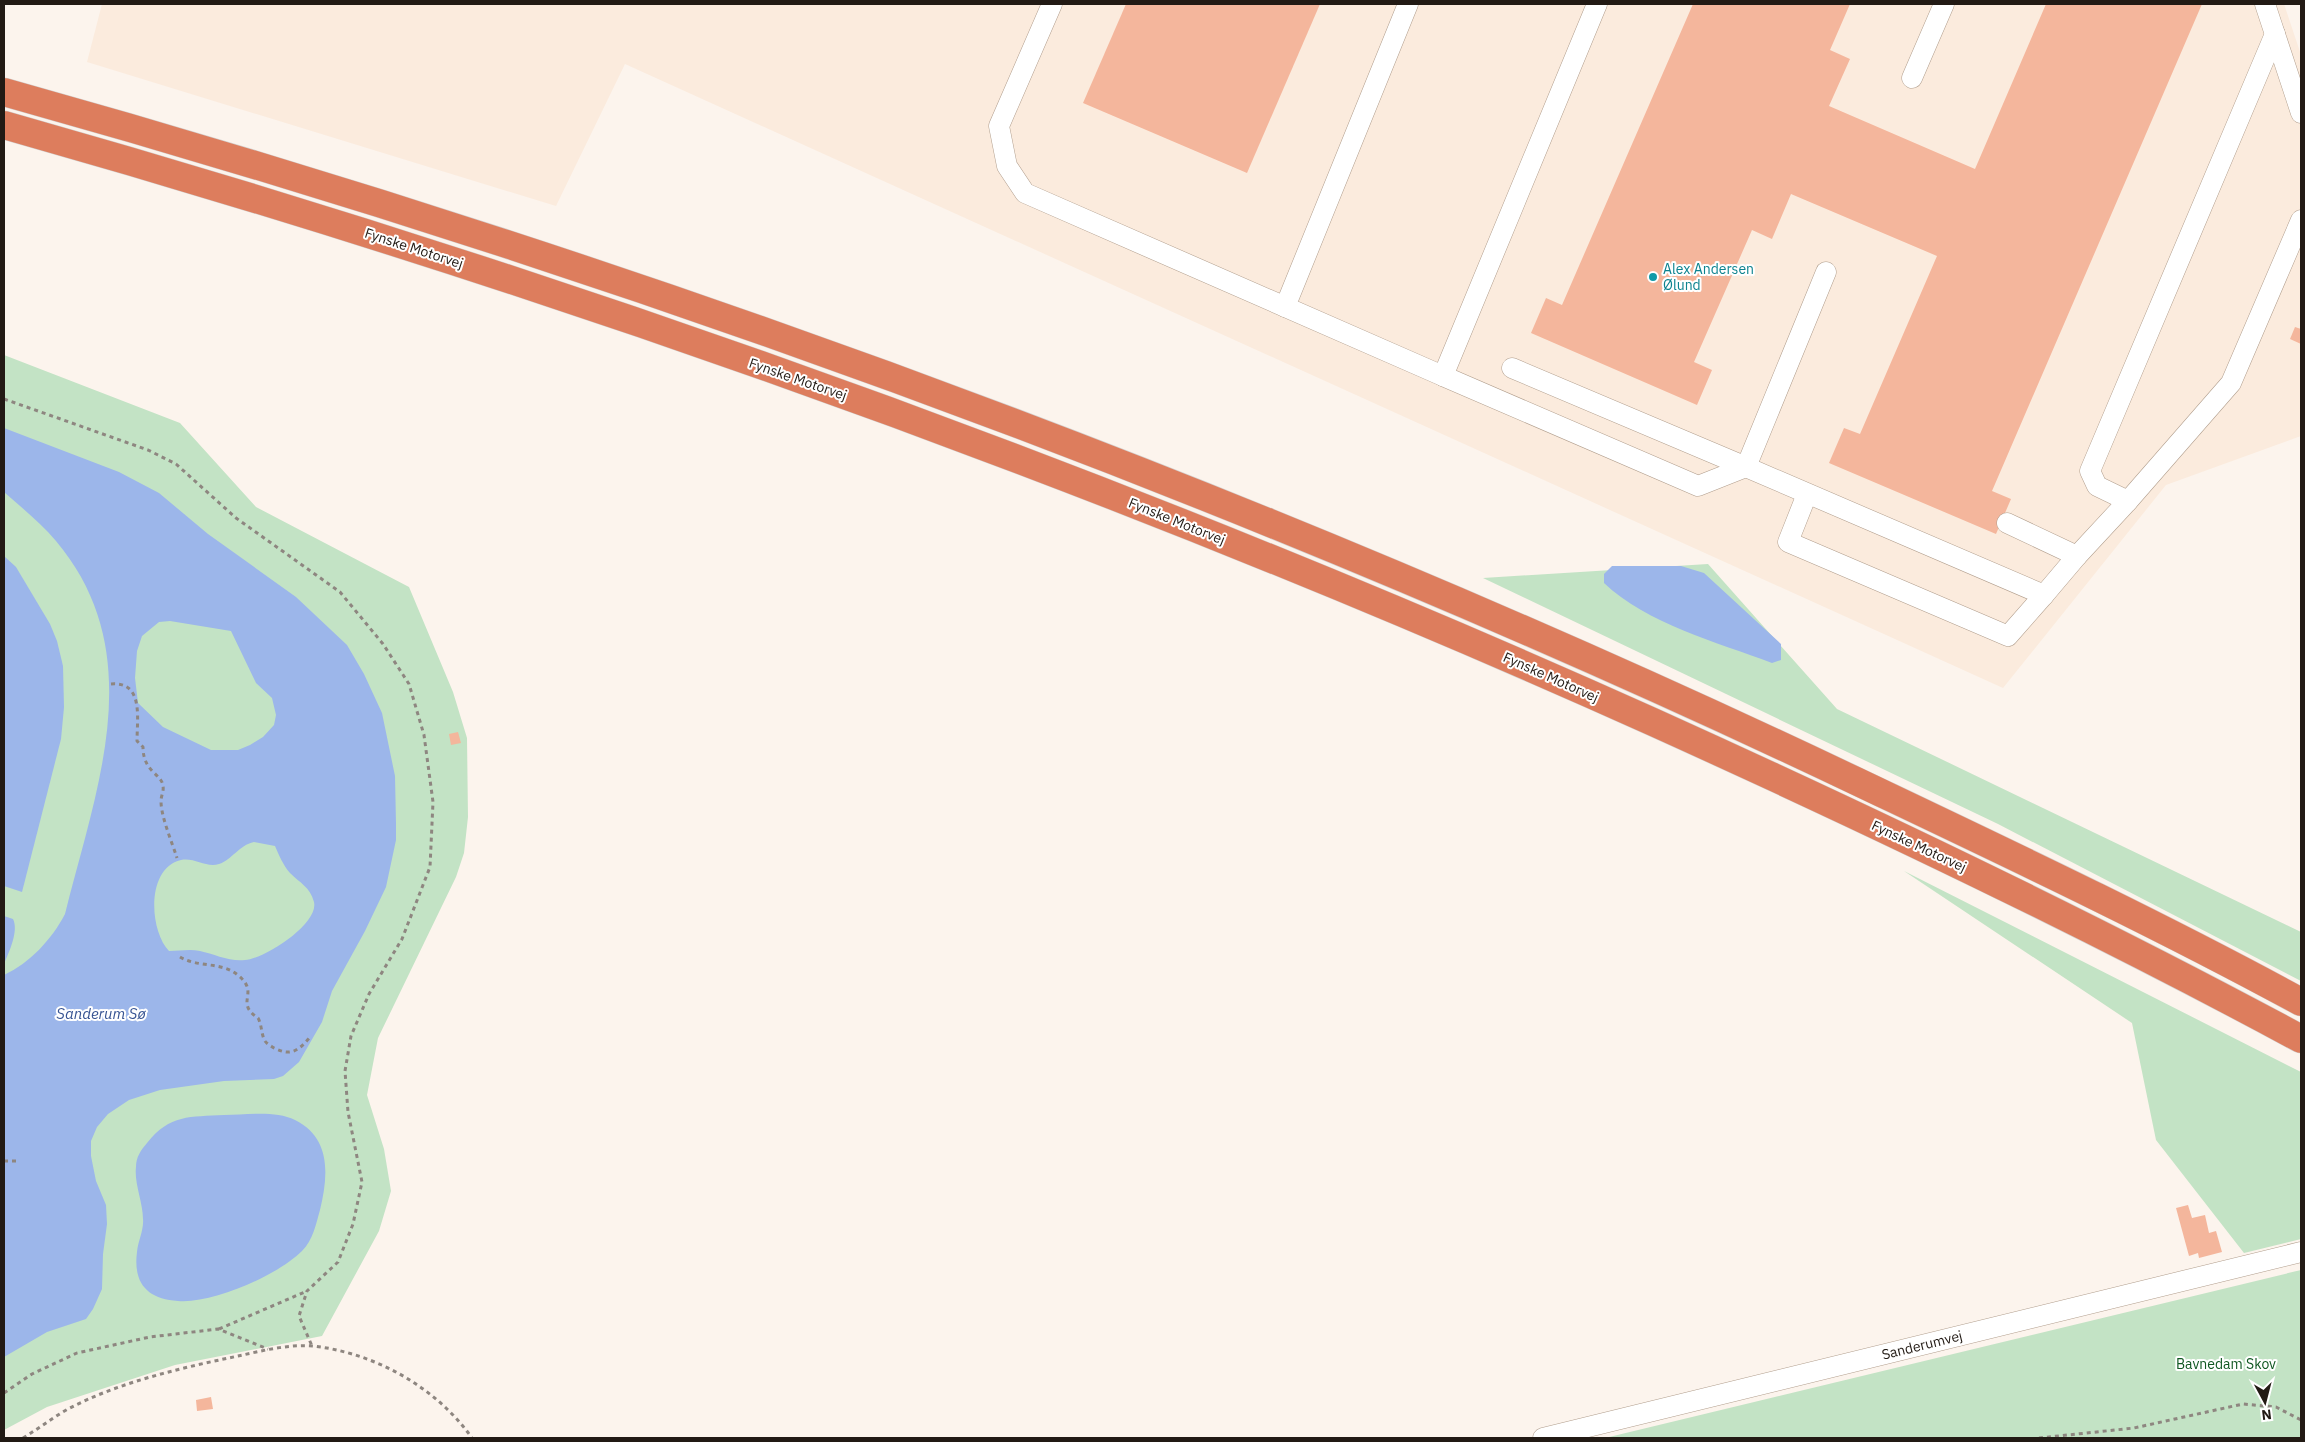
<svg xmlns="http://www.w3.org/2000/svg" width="2305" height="1442" viewBox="0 0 2305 1442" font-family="'IBM Plex Sans',sans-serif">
<rect width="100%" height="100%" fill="#fcf4ed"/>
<path fill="#fbebdd" d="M102,4H2284L2301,55V436L2166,485L2003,688L625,64L556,206L87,62Z"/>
<g fill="#c3e3c5">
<path d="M4,355L180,423L256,507L409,587L453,692L467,738L468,817L464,853L456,877L378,1038L367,1095L384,1149L391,1191L379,1231L322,1336L175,1365L47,1407L4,1430Z"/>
<path d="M1708,564L1837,709L2301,932V981L1998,824L1483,578Z"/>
<path d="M1904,871L2301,1072V1239L2244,1253L2156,1140L2132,1023Z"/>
<path d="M2301,1270V1438H1605Z"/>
</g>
<g fill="#9cb6ea" fill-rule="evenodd">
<path d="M4,428L119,472L159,493L208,534L296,597L347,645L364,674L382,713L395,776L396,824V840L386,887L365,931L332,991L322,1022L299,1062L283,1076L274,1079L224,1081L160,1090L129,1100L108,1114L97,1127L91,1141V1156L96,1181L106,1205L107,1224L103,1254L102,1289L93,1309L86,1319L47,1332L4,1357V975C30,963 52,939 65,914C96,789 151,654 56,541C41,523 22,508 4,492ZM170,621L231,631L256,683L272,698L276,715L274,725L263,737L250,745L238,750H211L163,727L138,703L135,678L137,651L142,636L159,622ZM254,842L275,846C279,855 283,865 290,873C300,883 310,887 314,902C319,924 264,959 245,960C230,962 214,954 200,951C190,949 179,951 169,951C149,930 146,868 181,860C194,857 206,868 219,864C232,860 239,845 254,842Z"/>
<path d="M4,556L16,567L50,624L57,641L63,666L64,707L61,739L22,892L4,886Z"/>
<path d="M1612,566H1681L1704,573L1781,644V660L1772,663C1717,642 1647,624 1604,583V574Z"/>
<path d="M4,916L13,919C19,931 9,952 4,964Z"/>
<path d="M224,1115C246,1115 275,1110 295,1120C332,1138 328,1177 320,1210C316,1224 313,1240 302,1251C278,1275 213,1304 178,1301C147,1299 133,1283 137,1252C138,1241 144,1230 143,1219C143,1202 134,1183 136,1167C136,1157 141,1150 147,1143C170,1114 190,1117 224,1115Z"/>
</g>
<g fill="#f4b69c">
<path d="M1126,4H1320L1247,173L1083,103Z"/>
<path d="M1693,4H1850L1830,50L1850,59L1829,106L1975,169L2046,4H2202L1992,491L2011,499L1996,534L1829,463L1844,428L1860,434L1937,256L1791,194L1772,239L1752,230L1694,362L1712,370L1697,405L1531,333L1546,298L1562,305Z"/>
<path d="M2295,327L2301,329V344L2290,339Z"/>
<path d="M458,732L461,743L451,745L449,734Z"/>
<path d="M2188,1205L2192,1218L2205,1215L2209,1233L2216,1231L2222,1252L2199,1258L2198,1253L2189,1256L2176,1208Z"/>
<path d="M211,1397L213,1409L197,1411L196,1400Z"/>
</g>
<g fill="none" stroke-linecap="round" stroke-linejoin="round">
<defs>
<g id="minor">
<path d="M1052,4L999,126L1007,166L1025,193L1443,376"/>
<path d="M1597,4L1443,376L1698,486L1746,467L2044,595L2077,556L2007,523"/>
<path d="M2265,4L2301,113"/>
<path d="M1912,78L1944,4"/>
<path d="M1285,307L1408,4"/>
<path d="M1512,368L1746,467L1826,272"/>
<path d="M1807,494L1788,542L2008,636L2044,595"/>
<path d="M2128,501L2097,486L2090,471L2275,34"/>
<path d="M2077,556L2128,501L2231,383L2301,220"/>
<path d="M1543,1438L2301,1252"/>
</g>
<g id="highway">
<path d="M4,92C638,269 1261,498 1856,781C2005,852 2156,923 2301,1002"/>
<path d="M4,125C567,284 1119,482 1653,722C1872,821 2090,925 2301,1039"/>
</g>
</defs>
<use href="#minor" stroke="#b19e8d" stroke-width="21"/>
<use href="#highway" stroke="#d3d1d0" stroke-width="29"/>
<g stroke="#8e8680" stroke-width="3" stroke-dasharray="4 4" stroke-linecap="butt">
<path d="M4,399L148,450L176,464L236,518L340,592L383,644L409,684L424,735L433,802L430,867L402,939L369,994L351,1036L345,1071L348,1112L362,1182L353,1224L338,1262L307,1291L299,1316L312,1346"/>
<path d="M111,684C144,681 137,719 137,741L143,747C143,772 162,774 163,786C164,791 161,796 161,801C161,817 172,842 177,858"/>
<path d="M180,957C198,968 222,961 239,976C260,994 234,1002 258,1018C262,1025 261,1034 265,1041C267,1044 271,1046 274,1048C292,1057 299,1050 311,1036"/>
<path d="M4,1161H20"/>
<path d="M219,1329L307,1291"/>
<path d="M4,1393L32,1374L77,1353L150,1337L218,1329L268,1349"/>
<path d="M23,1438C38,1429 52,1418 68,1409C119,1382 181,1368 238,1356C261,1351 288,1344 313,1346C375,1353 436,1387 472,1438"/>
<path d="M2039,1438L2134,1428L2243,1404L2276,1407L2301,1420"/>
</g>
<use href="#minor" stroke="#fff" stroke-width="20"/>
<use href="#highway" stroke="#dd7d5d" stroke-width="28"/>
</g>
<circle fill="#0f9aa8" stroke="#fff" stroke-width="2" cx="1653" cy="277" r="5"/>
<g text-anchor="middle" stroke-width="4" stroke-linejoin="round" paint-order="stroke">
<g font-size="14" fill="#221a14" stroke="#fff">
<text transform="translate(414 248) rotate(18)" y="5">Fynske Motorvej</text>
<text transform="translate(798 379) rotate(19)" y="5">Fynske Motorvej</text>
<text transform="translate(1177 521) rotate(22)" y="5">Fynske Motorvej</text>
<text transform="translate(1551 677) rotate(24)" y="5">Fynske Motorvej</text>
<text transform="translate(1919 846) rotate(25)" y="5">Fynske Motorvej</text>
<text transform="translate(1922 1345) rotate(-14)" y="5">Sanderumvej</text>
</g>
<g font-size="14" fill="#0d838f" stroke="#fff" text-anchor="start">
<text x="1663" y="274">Alex Andersen<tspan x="1663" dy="16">Ølund</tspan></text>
</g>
<g font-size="14" fill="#0f5721" stroke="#fff">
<text x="2226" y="1369">Bavnedam Skov</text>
</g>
<g font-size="15" font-style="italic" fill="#365392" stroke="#fff">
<text x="101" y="1019">Sanderum Sø</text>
</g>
</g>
<rect width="2305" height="1442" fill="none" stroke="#221a14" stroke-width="10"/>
<g transform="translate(2265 1402) rotate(173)" stroke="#ffffff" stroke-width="4" paint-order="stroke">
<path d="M0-4L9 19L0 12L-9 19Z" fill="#221a14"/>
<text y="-8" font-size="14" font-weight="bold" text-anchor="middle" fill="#221a14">N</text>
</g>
</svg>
